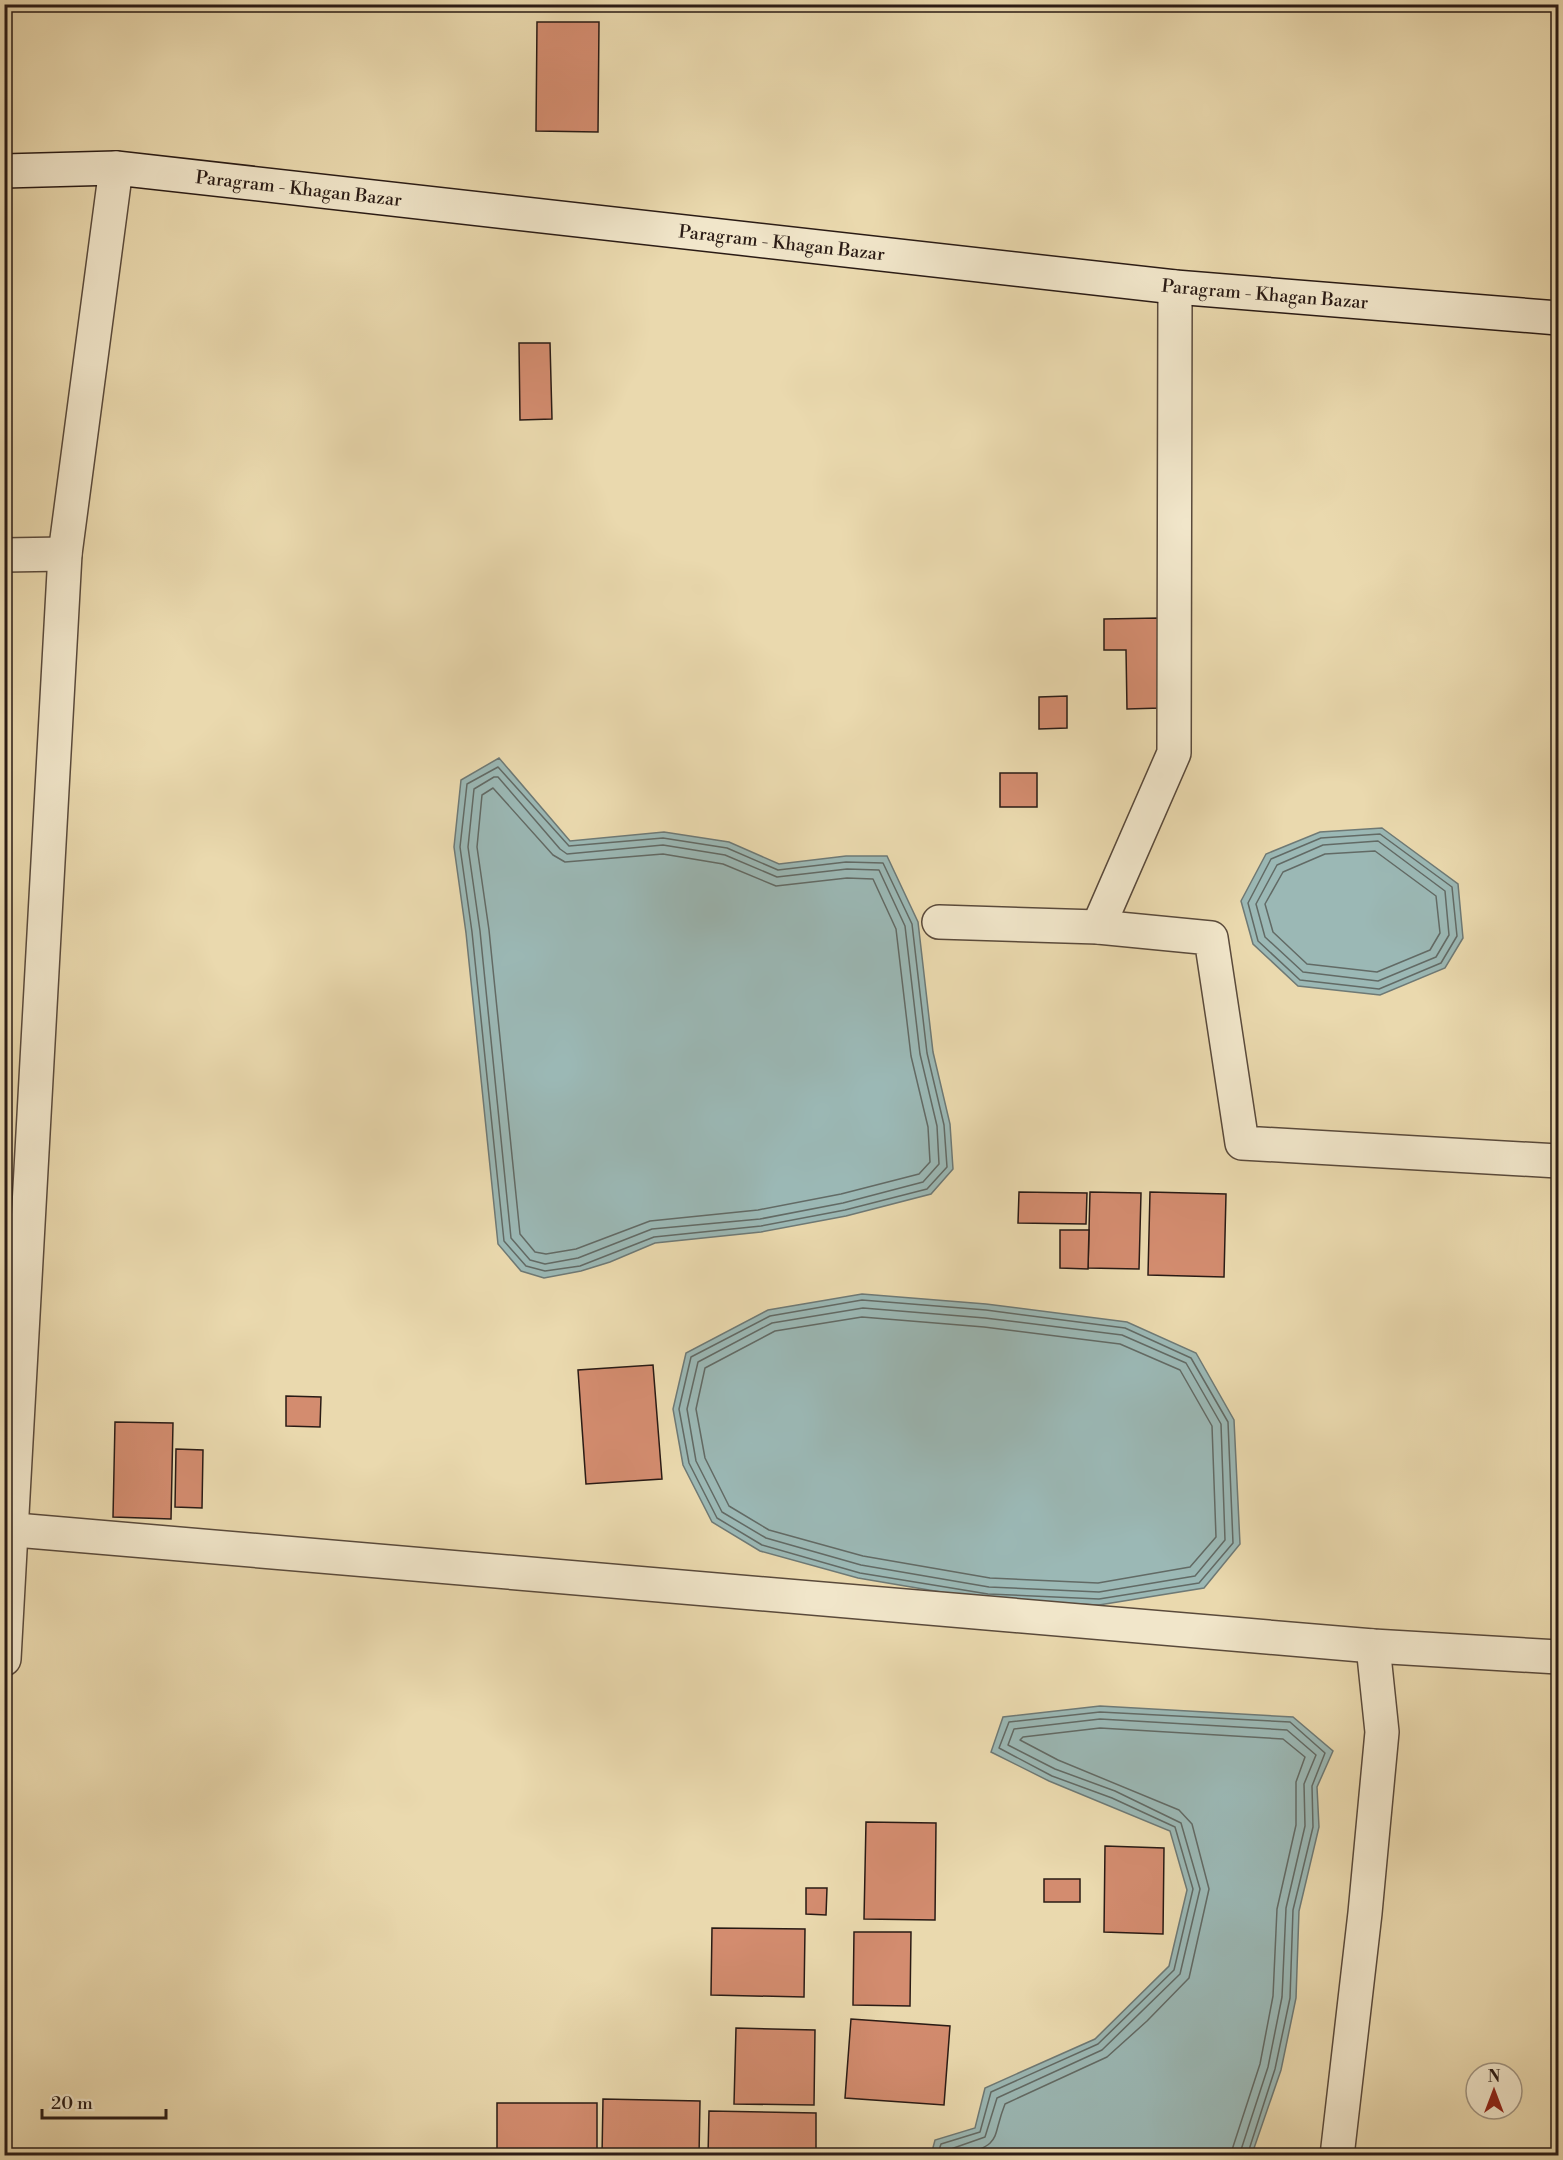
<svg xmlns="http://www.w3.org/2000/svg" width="1563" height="2160" viewBox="0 0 1563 2160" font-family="'Libre Bodoni',serif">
<rect width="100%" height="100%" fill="#ead9ae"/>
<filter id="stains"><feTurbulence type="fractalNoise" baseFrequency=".00333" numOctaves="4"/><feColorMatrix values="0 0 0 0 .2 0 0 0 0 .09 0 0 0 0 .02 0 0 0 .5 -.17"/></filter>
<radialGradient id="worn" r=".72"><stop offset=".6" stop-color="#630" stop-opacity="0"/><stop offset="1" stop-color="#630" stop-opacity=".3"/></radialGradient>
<g fill="#9bb8b5" stroke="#6e7975" stroke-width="1.5">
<path d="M499,758L570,841L664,832L729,842L779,864L846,856H887L918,922L933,1052L950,1124L953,1169L931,1194L846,1216L761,1232L655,1243L610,1262L581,1271L544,1278L521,1271L498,1244L466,933L454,847L461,780Z"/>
<path d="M1382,828L1458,884L1463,938L1445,968L1380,995L1298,986L1253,944L1241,901L1266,854L1320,832Z"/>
<path d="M862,1294L986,1304L1127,1322L1196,1353L1234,1420L1240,1544L1204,1588L1099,1605L988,1600L858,1578L760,1551L712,1522L683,1465L673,1409L686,1353L768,1310Z"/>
<path d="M1100,1706L1293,1717L1333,1751L1317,1787L1319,1827L1299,1911L1296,1998L1281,2070L1252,2154L931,2155L935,2140L975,2128L985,2088L1095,2039L1169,1966L1187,1890L1170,1831L1049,1781L991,1752L1003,1717Z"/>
</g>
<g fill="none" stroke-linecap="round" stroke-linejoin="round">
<g stroke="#626a65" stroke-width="1.5">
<path d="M498,767L569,846L663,838L727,848L778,870L846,862L883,863L912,924L927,1053L944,1125L947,1167L927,1189L845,1210L761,1226L654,1237L580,1266L545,1271L526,1266L504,1241L472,932L460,847L467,784Z"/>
<path d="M494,777H498L560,849L567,854L663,845L725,855L777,877L847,869L879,870L905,926L920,1054L937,1126L939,1164L923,1182L843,1203L760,1219L652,1229L578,1258L545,1264L530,1260L511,1238L480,931L468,847L474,789Z"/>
<path d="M493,788L553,855L565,862L663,854L723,864L776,886L847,878L873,879L896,929L911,1056L928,1127L930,1162L919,1174L841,1194L758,1210L650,1221L576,1249L546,1254L535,1252L520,1234L489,930L477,847L482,795Z"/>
<path d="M1380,834L1452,887L1457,936L1441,963L1379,989L1300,980L1258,941L1248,903L1271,859L1321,838Z"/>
<path d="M1378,841L1445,891L1449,935L1436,957L1378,981L1303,972L1265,937L1256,904L1277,865L1323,845Z"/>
<path d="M1375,851L1436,896L1440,933L1430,950L1377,972L1307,964L1273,932L1265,904L1283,872L1325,854Z"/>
<path d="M862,1300L986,1310L1125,1328L1191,1358L1228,1422L1233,1543L1199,1583L1099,1599L988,1594L860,1573L762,1545L717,1518L689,1463L679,1409L691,1357L770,1316Z"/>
<path d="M863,1308L985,1318L1122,1335L1186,1363L1221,1424L1225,1540L1195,1576L1099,1592L989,1587L861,1565L766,1538L722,1512L696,1461L687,1409L698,1362L772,1323Z"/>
<path d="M862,1317L984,1327L1120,1344L1180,1370L1212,1426L1216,1537L1190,1567L1098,1583L990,1578L863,1556L769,1530L729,1506L705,1458L696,1409L705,1368L775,1331Z"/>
<path d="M937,2156L941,2144L980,2132L991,2092L1098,2044L1174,1970L1193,1889L1175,1827L1112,1798L1052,1776L999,1748L1009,1722L1100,1712L1290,1722L1325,1753L1312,1786L1313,1827L1293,1910L1290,1998L1275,2069L1247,2156"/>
<path d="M945,2156L948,2150L985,2137L997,2098L1102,2050L1180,1974L1200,1889L1181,1823L1115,1791L1055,1769L1008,1745L1014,1729L1100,1719L1287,1730L1316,1755L1304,1784L1305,1826L1286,1908L1282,1997L1268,2067L1239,2156"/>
<path d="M961,2156C1004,2143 991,2139 1005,2104L1107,2057L1147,2021L1189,1978L1209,1889L1192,1824L1179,1810L1058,1760L1020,1740L1023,1737L1100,1728L1283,1739L1305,1757L1296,1782V1825L1277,1909L1273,1996L1260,2064L1230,2156"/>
</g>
</g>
<g fill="#d38c6f" stroke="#2a1b15" stroke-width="1.5">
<path d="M537,22H599L598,132L536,131Z"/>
<path d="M519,343H550L552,419L520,420Z"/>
<path d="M1159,618L1161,708L1127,709L1126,650H1104V619Z"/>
<path d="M1067,696V728L1039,729V697Z"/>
<rect x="1000" y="773" width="37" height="34"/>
<path d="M1019,1192L1087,1193L1086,1224L1018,1223Z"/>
<path d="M1090,1192L1141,1193L1139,1269L1088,1268Z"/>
<path d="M1150,1192L1226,1194L1224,1277L1148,1275Z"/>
<path d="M1060,1230H1089L1088,1269L1060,1268Z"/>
<path d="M653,1365L662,1479L586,1484L578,1370Z"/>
<path d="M286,1396L321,1397L320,1427L286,1426Z"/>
<path d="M115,1422L173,1423L171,1519L113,1517Z"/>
<path d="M176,1449L203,1450L202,1508L175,1507Z"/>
<path d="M866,1822L936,1823L935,1920L864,1919Z"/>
<path d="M1105,1846L1164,1848L1163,1934L1104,1932Z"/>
<rect x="1044" y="1879" width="36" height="23"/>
<path d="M806,1888H827L826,1915L806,1914Z"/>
<path d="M712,1928L805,1929L804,1997L711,1995Z"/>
<path d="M854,1932H911L910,2006L853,2005Z"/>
<path d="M851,2019L950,2026L944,2105L845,2098Z"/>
<path d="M736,2028L815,2030L814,2105L734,2104Z"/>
<path d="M603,2099L700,2101L699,2156H602Z"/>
<rect x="497" y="2103" width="100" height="53"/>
<path d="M709,2111L816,2113V2156H708Z"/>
</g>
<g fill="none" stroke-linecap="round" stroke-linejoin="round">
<defs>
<g id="street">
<path d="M4,555L65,554"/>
<path d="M939,922L1098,927L1211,938L1242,1143L1558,1161"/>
<path d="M1098,927L1174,753L1175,287"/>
<path d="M4,1529L1373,1646L1558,1657"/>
<path d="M4,1659L65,554L116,168"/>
<path d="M1337,2156L1365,1913L1382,1732L1373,1646"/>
</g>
<g id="secondary">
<path id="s1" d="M4,171L116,168L1175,287L1558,318"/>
</g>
</defs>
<use href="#street" stroke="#5a4a3b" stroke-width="36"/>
<use href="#secondary" stroke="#2a1b15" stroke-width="36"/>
<use href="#street" stroke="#f1e6ca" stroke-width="33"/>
<use href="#secondary" stroke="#f1e6ca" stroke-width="33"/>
</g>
<g text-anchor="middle" stroke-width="4.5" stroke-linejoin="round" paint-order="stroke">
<g font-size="18" fill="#2a1b15" stroke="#f1e6ca">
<text dy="6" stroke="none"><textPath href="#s1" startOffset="296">Paragram - Khagan Bazar</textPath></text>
<text dy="6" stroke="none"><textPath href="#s1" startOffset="782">Paragram - Khagan Bazar</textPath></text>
<text dy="6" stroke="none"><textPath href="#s1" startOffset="1268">Paragram - Khagan Bazar</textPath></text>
</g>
</g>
<rect width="1563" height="2160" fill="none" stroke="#ead9ae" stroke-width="24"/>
<rect x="6" y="6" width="1551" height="2148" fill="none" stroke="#2a1b15" stroke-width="3"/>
<rect x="12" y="12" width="1539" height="2136" fill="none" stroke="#2a1b15" stroke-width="1.5"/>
<g transform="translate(1494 2091)"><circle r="28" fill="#f1e6ca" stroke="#a19582" stroke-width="1.5"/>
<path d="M0-4.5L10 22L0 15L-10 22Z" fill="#8f2418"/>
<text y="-9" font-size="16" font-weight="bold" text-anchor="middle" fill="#2a1b15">N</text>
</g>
<path d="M42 2109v9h124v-9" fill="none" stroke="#2a1b15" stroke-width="3"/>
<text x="51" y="2109" font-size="18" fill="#2a1b15" stroke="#f1e6ca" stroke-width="4.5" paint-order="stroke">20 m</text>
<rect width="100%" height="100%" filter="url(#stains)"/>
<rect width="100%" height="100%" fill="url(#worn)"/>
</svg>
